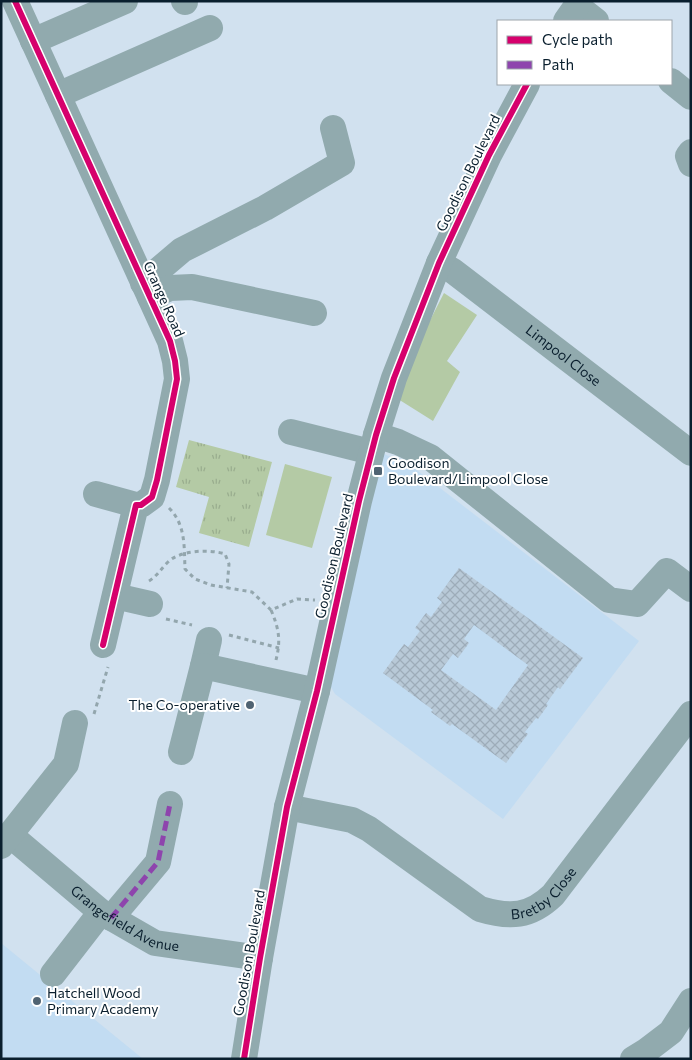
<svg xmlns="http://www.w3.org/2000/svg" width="692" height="1060" viewBox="0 0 692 1060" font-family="Commissioner,sans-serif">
<defs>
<pattern id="park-tufts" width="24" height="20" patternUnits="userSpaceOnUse" patternTransform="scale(1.25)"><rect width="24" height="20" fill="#b4caa5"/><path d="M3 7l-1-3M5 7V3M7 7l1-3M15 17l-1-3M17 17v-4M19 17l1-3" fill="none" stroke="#99ad8e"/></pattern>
<pattern id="building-cross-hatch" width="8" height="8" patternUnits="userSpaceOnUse" patternTransform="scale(1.25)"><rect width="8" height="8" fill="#b8c9d7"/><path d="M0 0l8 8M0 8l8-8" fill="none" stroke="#9dacb9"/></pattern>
</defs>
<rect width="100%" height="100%" fill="#d1e1ef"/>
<g fill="#c2dcf2">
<path d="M382,453L414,468L639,641L503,819L335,694L328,682Z"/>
<path d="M1,943L143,1059H1Z"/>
</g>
<g fill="#b4caa5">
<path d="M444,293L477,315L447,361L460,372L433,421L398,399L419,342Z"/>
<path d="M285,464L332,477L312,548L266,535Z"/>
</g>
<path fill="url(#park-tufts)" d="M189,440L272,462L249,547L199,533L209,497L176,487Z"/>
<path fill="url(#building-cross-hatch)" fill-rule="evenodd" d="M459,568L583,658L560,689L558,687L546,704L548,705L538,719L536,718L525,732L528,734L506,763L452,724L450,726L431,712L433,710L383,673L404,644L408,647L420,631L415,628L426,613L431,617L442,602L437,598ZM474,625L528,665L496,710L441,670L453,654L458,658L469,643L464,639Z"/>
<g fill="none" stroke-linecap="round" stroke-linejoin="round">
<g stroke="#93a6ad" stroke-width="3" stroke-dasharray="4 4" stroke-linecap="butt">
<path d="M169,508C186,525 184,547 185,569L195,579L211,585L252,592L271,610L297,599L315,600"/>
<path d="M149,581C157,576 161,569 168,562C180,550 210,549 225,554L229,564L227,588"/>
<path d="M271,610C279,629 281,640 276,660"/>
<path d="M166,619L192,625"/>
<path d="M229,635L279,648"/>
<path d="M94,714L108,667"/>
</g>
<g stroke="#91aaae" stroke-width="26">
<path d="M15,1L170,341L175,361L177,379L157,480L152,497L141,505H136L103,645"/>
<path d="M184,1L185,2"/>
<path d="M577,6L596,21"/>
<path d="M566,21L580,1"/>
<path d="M33,41L125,1"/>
<path d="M671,81L691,97"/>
<path d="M58,95L210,28"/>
<path d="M691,152L688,156L691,164"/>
<path id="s1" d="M439,263L453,271L691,453"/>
<path d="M143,283L182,250L265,208L342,163L333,128"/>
<path d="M150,297L170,288L192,287L314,313"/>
<path d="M291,432L371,452"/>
<path d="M376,435L398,442L430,457L609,600L637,604L667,571L691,589"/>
<path d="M96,494L136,505"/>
<path d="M115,596L150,604"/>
<path d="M203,666L209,640"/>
<path d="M181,752L203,666L317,691"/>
<path id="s2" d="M287,807L352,820L369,829L480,909C510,918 530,917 553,895L691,714"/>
<path id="s3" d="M10,835L101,912L155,943L260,958"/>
<path d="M1,846L66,764L75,723"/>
<path d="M111,918L158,862L170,804"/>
<path d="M53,974L101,912"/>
<path d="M244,1059L260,958L287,807L317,691L359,501L376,435L394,378L439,263L489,155L527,84"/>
<path d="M633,1059L646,1051L671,1032L691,1001"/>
</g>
<path stroke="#8e44ad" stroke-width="5" stroke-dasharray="10 5" stroke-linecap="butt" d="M111,918L158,862L170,804"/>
<defs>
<g id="cycleway">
<path d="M15,1L170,341L175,361L177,379L157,480L152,497L141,505H136L103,645"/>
<path d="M244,1059L260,958L287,807L317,691L359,501L376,435L394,378L439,263L489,155L527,84"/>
</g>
</defs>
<use href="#cycleway" stroke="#fff" stroke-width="9"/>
<use href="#cycleway" stroke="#d6006c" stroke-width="6"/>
</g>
<g fill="#506372" stroke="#fff" stroke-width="2">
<rect x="373" y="466" width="10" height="10" rx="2.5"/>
<circle cx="250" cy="705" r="5"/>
<circle cx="37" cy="1001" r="5"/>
</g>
<g text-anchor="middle" stroke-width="4" stroke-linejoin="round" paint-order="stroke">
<g font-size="14" fill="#0a1f2e" stroke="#fff">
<text transform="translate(468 173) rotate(-64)" y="5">Goodison Boulevard</text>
<text transform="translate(164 299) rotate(66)" y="5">Grange Road</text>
<text dy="5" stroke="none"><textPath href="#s1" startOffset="155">Limpool Close</textPath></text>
<text transform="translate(334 556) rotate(-77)" y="5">Goodison Boulevard</text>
<text dy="5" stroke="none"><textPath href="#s2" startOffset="294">Bretby Close</textPath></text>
<text dy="5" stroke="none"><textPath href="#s3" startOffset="144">Grangefield Avenue</textPath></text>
<text transform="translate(249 953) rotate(-80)" y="5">Goodison Boulevard</text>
</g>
<g font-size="14" fill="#0a1f2e" stroke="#fff" text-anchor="start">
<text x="388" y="468">Goodison<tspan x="388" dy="16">Boulevard/Limpool Close</tspan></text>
<text x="240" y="710" text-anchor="end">The Co-operative</text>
<text x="47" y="998">Hatchell Wood<tspan x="47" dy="16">Primary Academy</tspan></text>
</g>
</g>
<rect width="692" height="1060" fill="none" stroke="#0a1f2e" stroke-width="5"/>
<rect x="497" y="20" width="175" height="65" fill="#ffffff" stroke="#9da5ab"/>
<rect x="507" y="36" width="25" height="8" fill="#d6006c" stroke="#9da5ab"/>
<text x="542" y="45" font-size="15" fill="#0a1f2e">Cycle path</text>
<rect x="507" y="61" width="25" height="8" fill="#8e44ad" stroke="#9da5ab"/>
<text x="542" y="70" font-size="15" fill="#0a1f2e">Path</text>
</svg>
